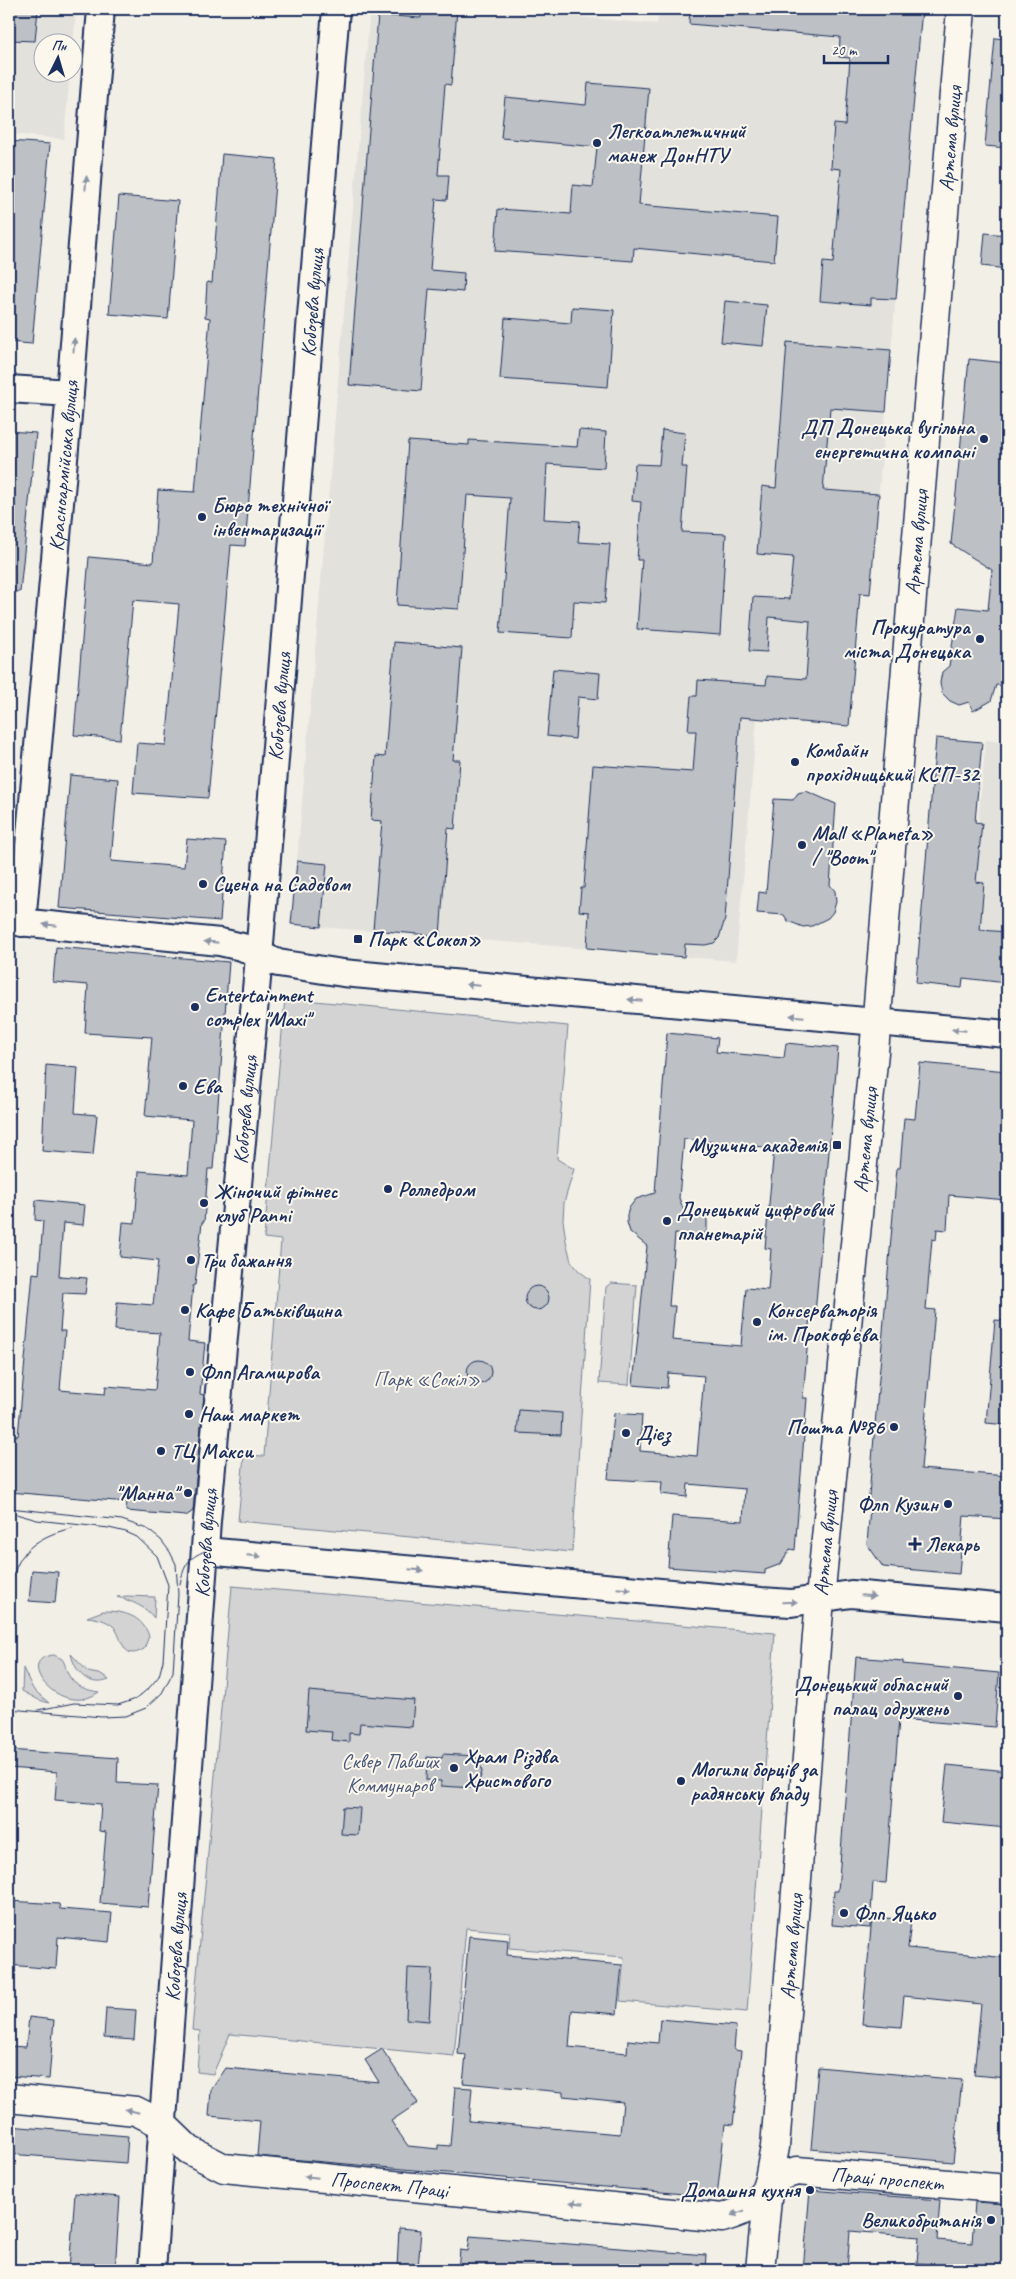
<svg xmlns="http://www.w3.org/2000/svg" width="1016" height="2279" viewBox="0 0 1016 2279" font-family="Caveat,sans-serif">
<rect width="100%" height="100%" fill="#f2efe6"/>
<filter id="ink" filterUnits="userSpaceOnUse"><feTurbulence type="fractalNoise" baseFrequency=".02" numOctaves="2"/><feDisplacementMap in="SourceGraphic" scale="10" xChannelSelector="R" yChannelSelector="G"/><feConvolveMatrix kernelMatrix="1 2 1 2 8 2 1 2 1" color-interpolation-filters="sRGB"/></filter>
<g filter="url(#ink)">
<g fill="#e2e1dc">
<path d="M9,9H76L73,48L72,42H42V72L70,73L64,139L9,134Z"/>
<path d="M370,9H484L657,24L659,9H690L689,24L840,37L839,57L916,63L870,594L860,593L849,726L757,719L736,961L321,927L327,864L297,861Z"/>
<path d="M986,740L1007,742V932L968,929Z"/>
</g>
<g fill="#d2d3d2" stroke="#768198">
<path d="M285,998L568,1026L557,1159L574,1169L564,1203L563,1220L566,1241L571,1261L579,1271L590,1279L572,1552L238,1521L244,1455L264,1456L281,1240L264,1238Z"/>
<path d="M611,1283L637,1285L629,1385L599,1383L606,1287Z"/>
<path d="M232,1586L775,1633L747,2012L620,2001L624,1957L509,1948L510,1932L466,1928L454,2056L230,2034L213,2074L197,2072L200,2031L192,2030Z"/>
<path d="M127,1596L155,1597L154,1618C145,1606 131,1601 117,1597Z"/>
<path d="M103,1611C123,1611 142,1615 149,1636L144,1649C121,1663 123,1636 113,1626C106,1620 96,1618 87,1617Z"/>
<path d="M71,1654L88,1672L103,1675L109,1680C88,1688 75,1672 71,1654Z"/>
<path d="M54,1655L62,1659C66,1664 65,1669 68,1674C74,1687 87,1690 99,1692C61,1720 11,1658 54,1655Z"/>
<path d="M23,1668L33,1689L49,1703L39,1700L22,1691Z"/>
</g>
<g fill="#bdc0c4" stroke="#1b2f5e" fill-rule="evenodd">
<path d="M9,9H38L35,41L9,40Z"/>
<path d="M421,9H457L451,85L445,84L438,175H449L447,200L436,199L430,270L464,273L463,292L429,289L421,391L349,385L378,15L421,18Z"/>
<path d="M690,9H922L896,299L871,298V305L820,301L823,262L833,263L841,169L831,168L834,124L845,125L850,58L839,57L840,37L689,24Z"/>
<path d="M995,38L1007,39V148L985,146Z"/>
<path d="M588,83L649,88L639,205L778,217L774,261L634,248L633,261L495,251L498,209L571,214L573,185L593,187L597,147L501,138L505,97L586,105Z"/>
<path d="M9,141L50,144L32,344L9,342Z"/>
<path d="M222,154L277,159L245,546L231,545L208,798L133,793L137,743L166,745L179,604L133,600L120,739L74,735L89,557L153,563L158,490L195,492L210,318L205,317L207,282L212,283Z"/>
<path d="M119,196L178,201L168,319L109,314Z"/>
<path d="M985,233L1007,235V269L982,266Z"/>
<path d="M725,301L767,305L763,346L721,342Z"/>
<path d="M572,307L614,310L608,387L500,379L505,318L571,323Z"/>
<path d="M787,342L891,350L886,412L830,408L823,490L879,494L870,594L860,593L849,726L740,717L725,919L719,938L714,943L705,945L685,944L684,957L587,948L589,912L579,911L581,888H584L593,765L693,772L696,731H688L691,696H697L698,680L766,685L767,676L806,679L810,621L769,617L767,652L749,651L753,597L789,599L793,557L757,554L762,486L776,488Z"/>
<path d="M969,359L1007,363V686L996,685L991,701L973,711L969,702L959,705L950,701L942,693L940,683L942,672L949,666L958,607L988,610L992,570L951,544Z"/>
<path d="M579,430L606,432L604,468L547,464L544,519L580,521L578,542L610,544L605,603L574,601L572,638L500,633L510,498L467,495L459,609L397,605L408,441L469,445V440L577,447Z"/>
<path d="M662,430L685,433L682,467H687L682,532L726,534L720,635L637,629L642,560H637L641,502L632,501L635,464L659,465Z"/>
<path d="M9,431L36,433L20,592H9Z"/>
<path d="M394,642L462,648L453,760H460L455,829L448,828L440,936L373,930L382,821L371,820L376,756L385,757Z"/>
<path d="M553,669L600,673L598,699L578,697L575,739L547,736Z"/>
<path d="M936,738L982,742L975,822L982,823L976,882L984,883L980,930L1007,932V983L963,978L962,988L916,983Z"/>
<path d="M70,775L118,779L111,861L184,867L187,839L226,842L220,921L59,908Z"/>
<path d="M806,791L836,804L830,885L835,891L836,902L833,912L828,918L812,926L803,927L788,921L784,915L757,913L759,892L766,893L774,799L793,800L798,793Z"/>
<path d="M297,861L327,864L321,927L291,924Z"/>
<path d="M56,947L229,962L213,1169H208L204,1222H202L195,1285H193L188,1341L205,1343L200,1394L204,1395L193,1511L186,1516L126,1511L127,1502L9,1492V1435L18,1436L33,1273L39,1274L43,1221L35,1220L36,1200L85,1205L83,1225L63,1223L59,1276L87,1278L85,1294L63,1293L60,1331H65L60,1390L105,1394L106,1386L155,1390L160,1333L115,1330L117,1302L153,1305L158,1261L120,1257L123,1222L135,1223L139,1171L188,1175L192,1120L145,1116L152,1037L85,1033L88,985L53,982Z"/>
<path d="M667,1033L718,1038L716,1052L784,1058L786,1043L838,1048L815,1314H810L803,1398H807L795,1550L790,1549L781,1564L765,1570V1574L668,1567L672,1516L743,1521L745,1489L688,1484L687,1497L661,1494L662,1482L608,1479L614,1413L642,1415L640,1451L697,1456L704,1376L668,1373L667,1388L633,1385L647,1246L630,1232L627,1222V1215L629,1208L636,1199L655,1193ZM684,1139L774,1148L765,1248L771,1249L768,1290L746,1288L741,1346L672,1340L675,1306H669L675,1234L701,1236L707,1231V1220L703,1213L684,1211L679,1198Z"/>
<path d="M920,1063L1007,1071V1200L949,1195L947,1230L937,1229L936,1240L932,1239L926,1309L935,1310L921,1469L1007,1476V1519L964,1516L959,1574L883,1567L867,1544L870,1508L868,1507L897,1168H900L904,1118L915,1119Z"/>
<path d="M46,1065L78,1068L75,1113L97,1115L93,1155L42,1151Z"/>
<circle cx="537" cy="1298" r="12"/>
<path d="M995,1320L1007,1321V1425L986,1423Z"/>
<circle cx="479" cy="1372" r="12"/>
<path d="M519,1410L562,1413L561,1435L517,1433Z"/>
<path d="M32,1570L58,1572L55,1603L29,1601Z"/>
<path d="M856,1657L903,1661V1664L999,1673L995,1727L899,1719L886,1883L873,1882L870,1928L832,1925L834,1891H838Z"/>
<path d="M309,1691L414,1700L412,1727L360,1723L359,1734L349,1733V1742L331,1740L332,1732L306,1730Z"/>
<path d="M9,1750L118,1758L117,1783L158,1785L148,1907L100,1903L106,1832L99,1831L101,1804L55,1800L57,1772L9,1768Z"/>
<path d="M443,1754L475,1756L480,1763L482,1772L479,1782L473,1788L441,1786V1781L426,1780L427,1757L442,1758Z"/>
<path d="M947,1765L1007,1771V1828L941,1822Z"/>
<path d="M343,1807L360,1808L358,1835L341,1834Z"/>
<path d="M9,1901L59,1904L60,1909L112,1913L109,1942L58,1937L56,1969L9,1965Z"/>
<path d="M872,1917L911,1920L908,1948L1007,1958V2078L974,2075L981,2004L904,1996L901,2027L862,2024Z"/>
<path d="M469,1936L508,1940L507,1955L622,1965L617,2014L572,2010L569,2047L627,2053L628,2040L658,2043L660,2019L736,2026L734,2050L741,2051L733,2125L725,2124L717,2197L257,2156L260,2121L209,2116L211,2090L226,2068L379,2082L365,2060L382,2049L418,2103L391,2121L408,2146L438,2149V2145L450,2146L455,2087L472,2088L469,2121L620,2134L623,2102L563,2096V2092L463,2083L466,2055L458,2054Z"/>
<path d="M408,1968L432,1969L429,2021L406,2019Z"/>
<path d="M106,2008L136,2010L134,2040L104,2038Z"/>
<path d="M29,2017L54,2020L49,2079L9,2076V2046L26,2047Z"/>
<path d="M818,2067L962,2080L953,2162L811,2149Z"/>
<path d="M9,2126L128,2136L126,2163L9,2154Z"/>
<path d="M810,2190L940,2200L937,2240L972,2243L975,2202L1007,2204V2270H971L972,2267L917,2263L919,2237L850,2231L847,2270H803Z"/>
<path d="M75,2193L120,2197L115,2270H69Z"/>
<path d="M399,2228L421,2230L418,2269L397,2268Z"/>
<path d="M470,2236L706,2255L705,2270H458L460,2250L468,2251Z"/>
</g>
<g fill="none" stroke-linecap="round" stroke-linejoin="round">
<defs>
<g id="minor">
<path d="M9,389L70,393"/>
<path d="M9,921L220,942L242,947L278,963L343,973L1007,1034"/>
<path id="s1" d="M22,923L70,393L101,9"/>
<path d="M205,1551L761,1601L791,1603L851,1594L1007,1608"/>
<path id="s2" d="M152,2270L207,1521L258,968L336,9"/>
</g>
<g id="major">
<path id="s3" d="M9,2098L136,2111L162,2124L189,2150L224,2168L722,2218C745,2211 762,2205 768,2181"/>
<path id="s4" d="M769,2179L797,2171L1007,2189"/>
<path id="s5" d="M760,2270L769,2179L775,2147L820,1599L874,1052L961,9"/>
</g>
</defs>
<use href="#minor" stroke="#1b2f5e" stroke-width="30"/>
<use href="#major" stroke="#1b2f5e" stroke-width="31"/>
<use href="#minor" stroke="#fbf7ec" stroke-width="26"/>
<use href="#major" stroke="#fbf7ec" stroke-width="28"/>
<g stroke="#1b2f5e" stroke-width="1">
<path d="M9,1508L122,1520L147,1529L161,1540L170,1552L176,1564L178,1594L173,1672L162,1693L146,1708L126,1716L102,1717L9,1709"/>
<path d="M16,1514L37,1520L109,1528L126,1532L137,1537L157,1556L168,1585L163,1661L159,1676L150,1687L136,1699L118,1705L74,1703L38,1710"/>
<path d="M180,1584C184,1565 188,1558 205,1551"/>
<path d="M9,1601C12,1557 30,1538 72,1528"/>
</g>
</g>
<defs><path id="oneway-solid" d="M-6-.8H1V-3.2L6.5 0L1 3.2V.8H-6Z" transform="scale(1.25)"/></defs>
<g fill="#8b93a5">
<use href="#oneway-solid" transform="translate(86 183) rotate(-85)"/>
<use href="#oneway-solid" transform="translate(74 345) rotate(-86)"/>
<use href="#oneway-solid" transform="translate(50 925) rotate(-174)"/>
<use href="#oneway-solid" transform="translate(211 942) rotate(-174)"/>
<use href="#oneway-solid" transform="translate(473 985) rotate(-175)"/>
<use href="#oneway-solid" transform="translate(635 1000) rotate(-175)"/>
<use href="#oneway-solid" transform="translate(797 1016) rotate(-175)"/>
<use href="#oneway-solid" transform="translate(959 1030) rotate(-175)"/>
<use href="#oneway-solid" transform="translate(254 1556) rotate(5)"/>
<use href="#oneway-solid" transform="translate(416 1570) rotate(5)"/>
<use href="#oneway-solid" transform="translate(624 1589) rotate(5)"/>
<use href="#oneway-solid" transform="translate(868 1596) rotate(5)"/>
<use href="#oneway-solid" transform="translate(790 1602) rotate(-2)"/>
<use href="#oneway-solid" transform="translate(132 2111) rotate(-167)"/>
<use href="#oneway-solid" transform="translate(311 2177) rotate(-174)"/>
<use href="#oneway-solid" transform="translate(577 2203) rotate(-174)"/>
<use href="#oneway-solid" transform="translate(738 2213) rotate(160)"/>
</g>
</g>
<g fill="#1b2f5e" stroke="#fbf7ec" stroke-width="2">
<circle cx="597" cy="143" r="5"/>
<circle cx="984" cy="439" r="5"/>
<circle cx="202" cy="517" r="5"/>
<circle cx="980" cy="639" r="5"/>
<circle cx="795" cy="762" r="5"/>
<circle cx="802" cy="845" r="5"/>
<circle cx="203" cy="884" r="5"/>
<rect x="353" y="934" width="10" height="10" rx="2.5"/>
<circle cx="195" cy="1007" r="5"/>
<circle cx="183" cy="1086" r="5"/>
<rect x="832" y="1140" width="10" height="10" rx="2.5"/>
<circle cx="388" cy="1189" r="5"/>
<circle cx="204" cy="1203" r="5"/>
<circle cx="667" cy="1221" r="5"/>
<circle cx="191" cy="1260" r="5"/>
<circle cx="185" cy="1310" r="5"/>
<circle cx="757" cy="1322" r="5"/>
<circle cx="190" cy="1372" r="5"/>
<circle cx="189" cy="1414" r="5"/>
<circle cx="894" cy="1427" r="5"/>
<circle cx="626" cy="1433" r="5"/>
<circle cx="161" cy="1451" r="5"/>
<circle cx="188" cy="1493" r="5"/>
<circle cx="948" cy="1504" r="5"/>
<path d="M912.5 1536.5h5v5h5v5h-5v5h-5v-5h-5v-5h5z"/>
<circle cx="958" cy="1696" r="5"/>
<circle cx="454" cy="1768" r="5"/>
<circle cx="681" cy="1781" r="5"/>
<circle cx="844" cy="1913" r="5"/>
<circle cx="810" cy="2190" r="5"/>
<circle cx="991" cy="2220" r="5"/>
</g>
<g text-anchor="middle" stroke-width="4" stroke-linejoin="round" paint-order="stroke">
<g font-size="21" font-weight="bold" fill="#1b2f5e" stroke="#fbf7ec" text-anchor="start">
<text x="607" y="138">Легкоатлетичний<tspan x="607" dy="24">манеж ДонНТУ</tspan></text>
<text x="974" y="434" text-anchor="end">ДП Донецька вугільна<tspan x="974" dy="24">енергетична компані</tspan></text>
<text x="212" y="512">Бюро технічної<tspan x="212" dy="24">інвентаризації</tspan></text>
<text x="970" y="634" text-anchor="end">Прокуратура<tspan x="970" dy="24">міста Донецька</tspan></text>
<text x="805" y="757">Комбайн<tspan x="805" dy="24">прохідницький КСП-32</tspan></text>
<text x="812" y="840">Mall «Planeta»<tspan x="812" dy="24">/ "Boom"</tspan></text>
<text x="213" y="891">Сцена на Садовом</text>
<text x="368" y="946">Парк «Сокол»</text>
<text x="205" y="1002">Entertainment<tspan x="205" dy="24">complex "Maxi"</tspan></text>
<text x="193" y="1093">Ева</text>
<text x="827" y="1152" text-anchor="end">Музична академія</text>
<text x="398" y="1196">Ролледром</text>
<text x="214" y="1198">Жіночий фітнес<tspan x="214" dy="24">клуб Panni</tspan></text>
<text x="677" y="1216">Донецький цифровий<tspan x="677" dy="24">планетарій</tspan></text>
<text x="201" y="1267">Три бажання</text>
<text x="195" y="1317">Кафе Батьківщина</text>
<text x="767" y="1317">Консерваторія<tspan x="767" dy="24">ім. Прокоф'єва</tspan></text>
<text x="200" y="1379">Флп Агамирова</text>
<text x="199" y="1421">Наш маркет</text>
<text x="884" y="1434" text-anchor="end">Пошта №86</text>
<text x="636" y="1440">Дієз</text>
<text x="171" y="1458">ТЦ Макси</text>
<text x="178" y="1500" text-anchor="end">"Манна"</text>
<text x="938" y="1511" text-anchor="end">Флп Кузин</text>
<text x="925" y="1551">Лекарь</text>
<text x="948" y="1691" text-anchor="end">Донецький обласний<tspan x="948" dy="24">палац одружень</tspan></text>
<text x="464" y="1763">Храм Різдва<tspan x="464" dy="24">Христового</tspan></text>
<text x="691" y="1776">Могили борців за<tspan x="691" dy="24">радянську владу</tspan></text>
<text x="854" y="1920">Флп Яцько</text>
<text x="800" y="2197" text-anchor="end">Домашня кухня</text>
<text x="981" y="2227" text-anchor="end">Великобританія</text>
</g>
<g font-size="21" fill="#1b2f5e" stroke="#fbf7ec">
<text dy="7" stroke="none"><textPath href="#s5" startOffset="2140">Артема вулиця</textPath></text>
<text dy="7" stroke="none"><textPath href="#s2" startOffset="1974">Кобозєва вулиця</textPath></text>
<text dy="7" stroke="none"><textPath href="#s1" startOffset="459">Красноармійська вулиця</textPath></text>
<text dy="7" stroke="none"><textPath href="#s5" startOffset="1735">Артема вулиця</textPath></text>
<text dy="7" stroke="none"><textPath href="#s2" startOffset="1569">Кобозєва вулиця</textPath></text>
<text dy="7" stroke="none"><textPath href="#s2" startOffset="1164">Кобозєва вулиця</textPath></text>
<text dy="7" stroke="none"><textPath href="#s5" startOffset="1135">Артема вулиця</textPath></text>
<text dy="7" stroke="none"><textPath href="#s2" startOffset="729">Кобозєва вулиця</textPath></text>
<text dy="7" stroke="none"><textPath href="#s5" startOffset="730">Артема вулиця</textPath></text>
<text dy="7" stroke="none"><textPath href="#s2" startOffset="324">Кобозєва вулиця</textPath></text>
<text dy="7" stroke="none"><textPath href="#s5" startOffset="325">Артема вулиця</textPath></text>
<text dy="7" stroke="none"><textPath href="#s4" startOffset="120">Праці проспект</textPath></text>
<text dy="7" stroke="none"><textPath href="#s3" startOffset="400">Проспект Праці</textPath></text>
</g>
<g font-size="21" fill="#49587b" stroke="#fbf7ec">
<text x="427" y="1386">Парк «Сокіл»</text>
<text x="390" y="1768">Сквер Павших<tspan x="390" dy="24">Коммунаров</tspan></text>
</g>
</g>
<rect width="1016" height="2279" fill="none" stroke="#fbf7ec" stroke-width="30"/>
<rect x="15" y="15" width="986" height="2249" fill="none" stroke="#1b2f5e" stroke-width="2" filter="url(#ink)"/>
<g transform="translate(58 58) rotate(5)"><circle r="24" fill="#fbf7ec" stroke="#a1a7b3"/>
<path d="M0-4L9 19L0 12L-9 19Z" fill="#1b2f5e"/>
<text y="-8" font-size="14" font-weight="bold" text-anchor="middle" fill="#1b2f5e">Пн</text>
</g>
<path d="M824 55v8h64v-8" fill="none" stroke="#1b2f5e" stroke-width="2.5"/>
<text x="831" y="55" font-size="15" fill="#1b2f5e" stroke="#fbf7ec" stroke-width="4" paint-order="stroke">20 m</text>
</svg>
